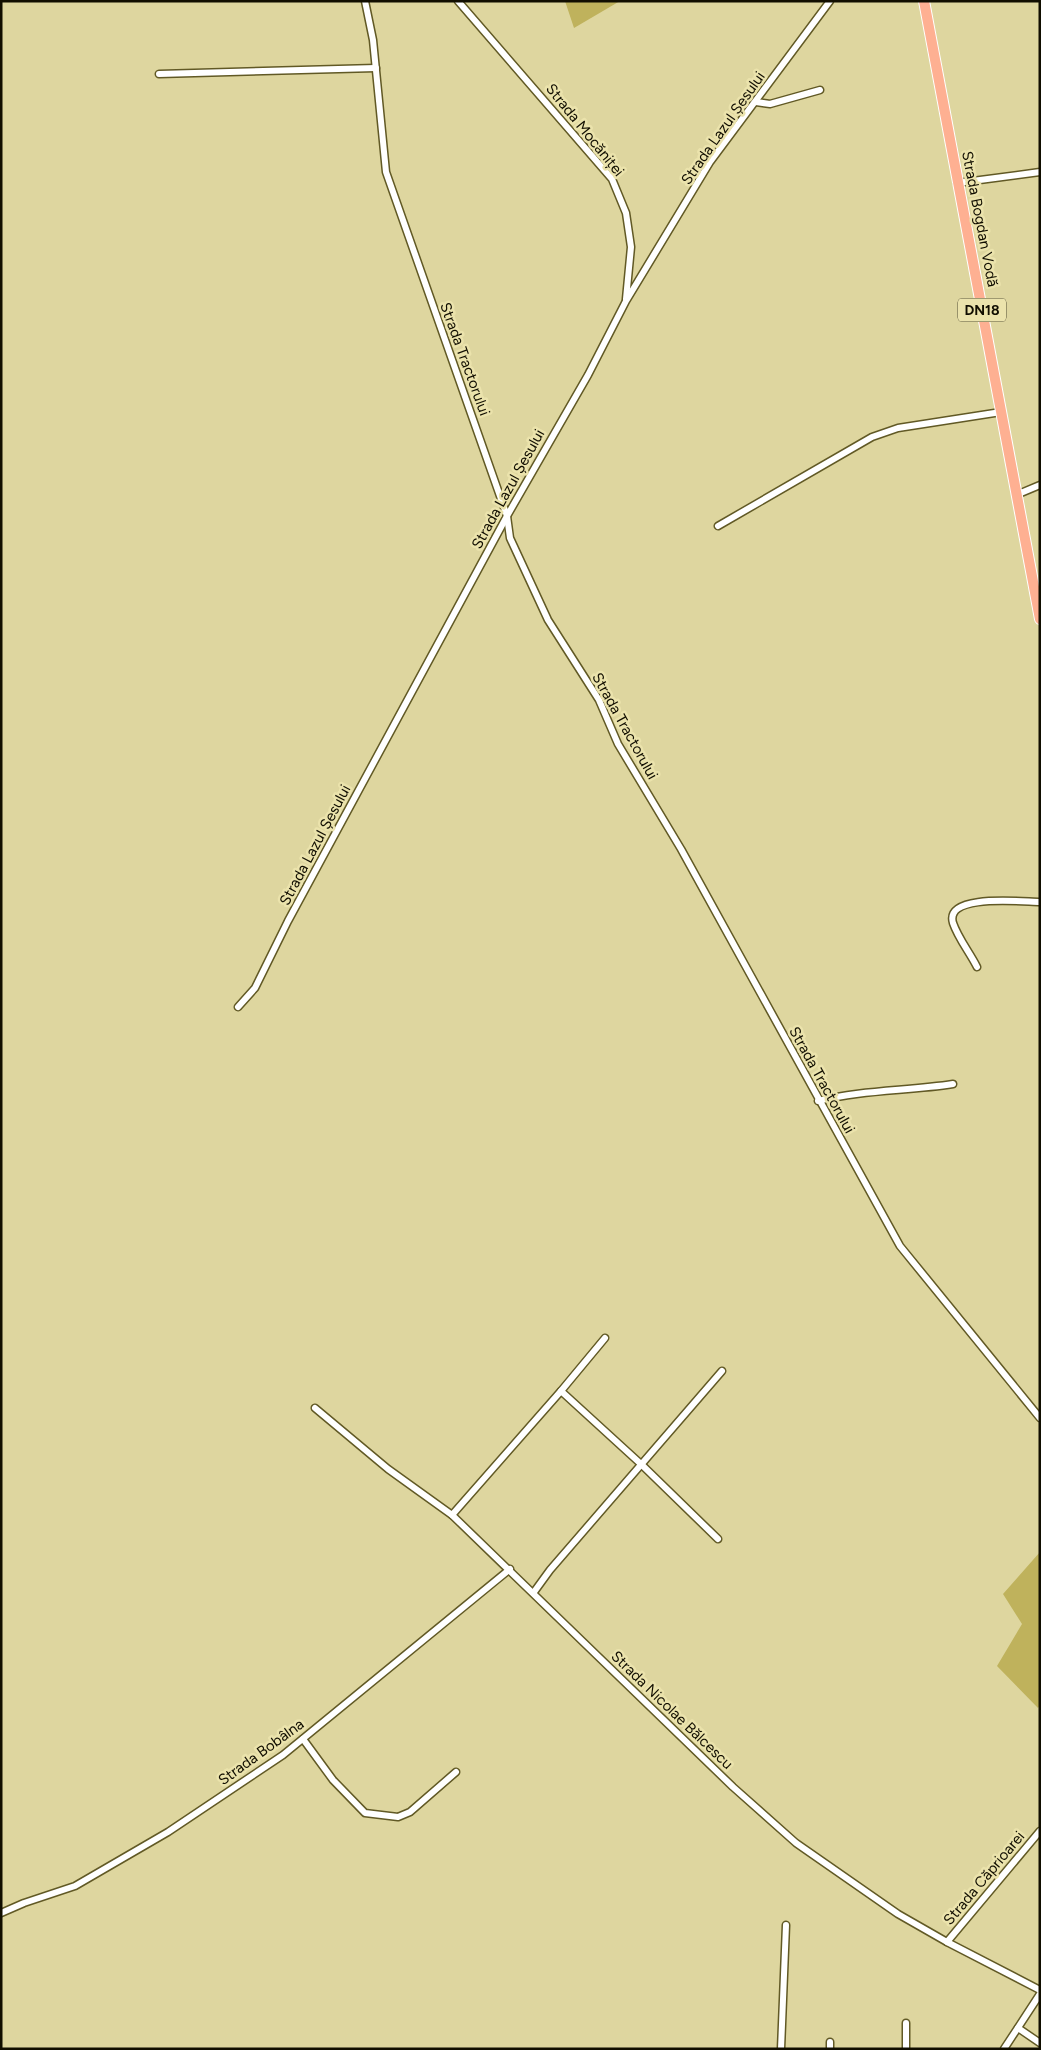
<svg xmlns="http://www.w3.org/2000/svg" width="1041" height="2050" viewBox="0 0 1041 2050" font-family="Figtree,sans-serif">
<rect width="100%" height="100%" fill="#ded69f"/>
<g fill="#bfb25c">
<path d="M565,1H620L574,28Z"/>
<path d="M1040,1552V1705L1038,1708L997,1666L1022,1624L1003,1594Z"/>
</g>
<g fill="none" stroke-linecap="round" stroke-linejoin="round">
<defs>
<g id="minor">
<path d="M365,1L373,40L386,172L507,516L510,538L548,620L599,700L618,744L681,849L900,1246L1040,1418"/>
<path d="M458,1L612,179L626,213L631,247L626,299"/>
<path d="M159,74L376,68"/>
<path d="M756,102L770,104L820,90"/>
<path d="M957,183L1040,172"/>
<path d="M1016,495L1040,485"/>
<path d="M718,526L872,437L898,428L1001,412"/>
<path d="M977,967C970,953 958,938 953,923C944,893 1023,902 1040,902"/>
<path d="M238,1007L255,988L288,921L507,516L588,375L626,301L710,162L830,1"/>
<path d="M818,1101C862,1090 908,1091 953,1084"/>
<path d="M561,1391L605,1338"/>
<path d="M315,1408L388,1469L452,1515L733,1787L796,1843L898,1914L947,1942L1040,1990"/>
<path d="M452,1515L561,1391L642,1465L718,1539"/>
<path d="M534,1592L550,1570L722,1371"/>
<path d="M303,1739L333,1780L365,1813L398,1817L410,1812L456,1772"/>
<path d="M1,1913L24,1903L75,1886L168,1832L283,1755L510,1569"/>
<path d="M947,1942L1040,1831"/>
<path d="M1018,2028L1040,2043"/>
<path d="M781,2049L786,1925"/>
<path d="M830,2049V2042"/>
<path d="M906,2049V2023"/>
<path d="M1004,2049L1040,1994"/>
</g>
<path id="primary" d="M924,1L1040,619"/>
</defs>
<use href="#minor" stroke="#615925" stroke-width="9"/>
<use href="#primary" stroke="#fff" stroke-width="12"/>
<use href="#minor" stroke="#fff" stroke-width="6"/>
<use href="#primary" stroke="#feb092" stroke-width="10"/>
</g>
<g text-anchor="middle" stroke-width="5" stroke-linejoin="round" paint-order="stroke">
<rect fill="#ebe3ac" stroke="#524e34" stroke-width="1" x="958" y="298.5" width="48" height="23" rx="4"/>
<g font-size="14" font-weight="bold" fill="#110e00">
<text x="982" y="315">DN18</text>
</g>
<g font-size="15" fill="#110e00" stroke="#ebe3ac">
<text transform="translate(723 128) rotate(-55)" y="5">Strada Lazul Șesului</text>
<text transform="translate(585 130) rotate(51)" y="5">Strada Mocăniței</text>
<text transform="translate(980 219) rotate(79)" y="5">Strada Bogdan Vodă</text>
<text transform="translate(465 359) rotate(70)" y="5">Strada Tractorului</text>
<text transform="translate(508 489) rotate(-61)" y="5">Strada Lazul Șesului</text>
<text transform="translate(625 726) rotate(61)" y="5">Strada Tractorului</text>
<text transform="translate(315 845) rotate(-62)" y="5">Strada Lazul Șesului</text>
<text transform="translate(822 1080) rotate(61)" y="5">Strada Tractorului</text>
<text transform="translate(672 1710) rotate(44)" y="5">Strada Nicolae Bălcescu</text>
<text transform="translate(261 1752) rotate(-36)" y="5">Strada Bobâlna</text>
<text transform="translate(984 1878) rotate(-50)" y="5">Strada Căprioarei</text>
</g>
</g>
<rect width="1041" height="2050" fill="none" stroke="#110e00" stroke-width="5"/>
</svg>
